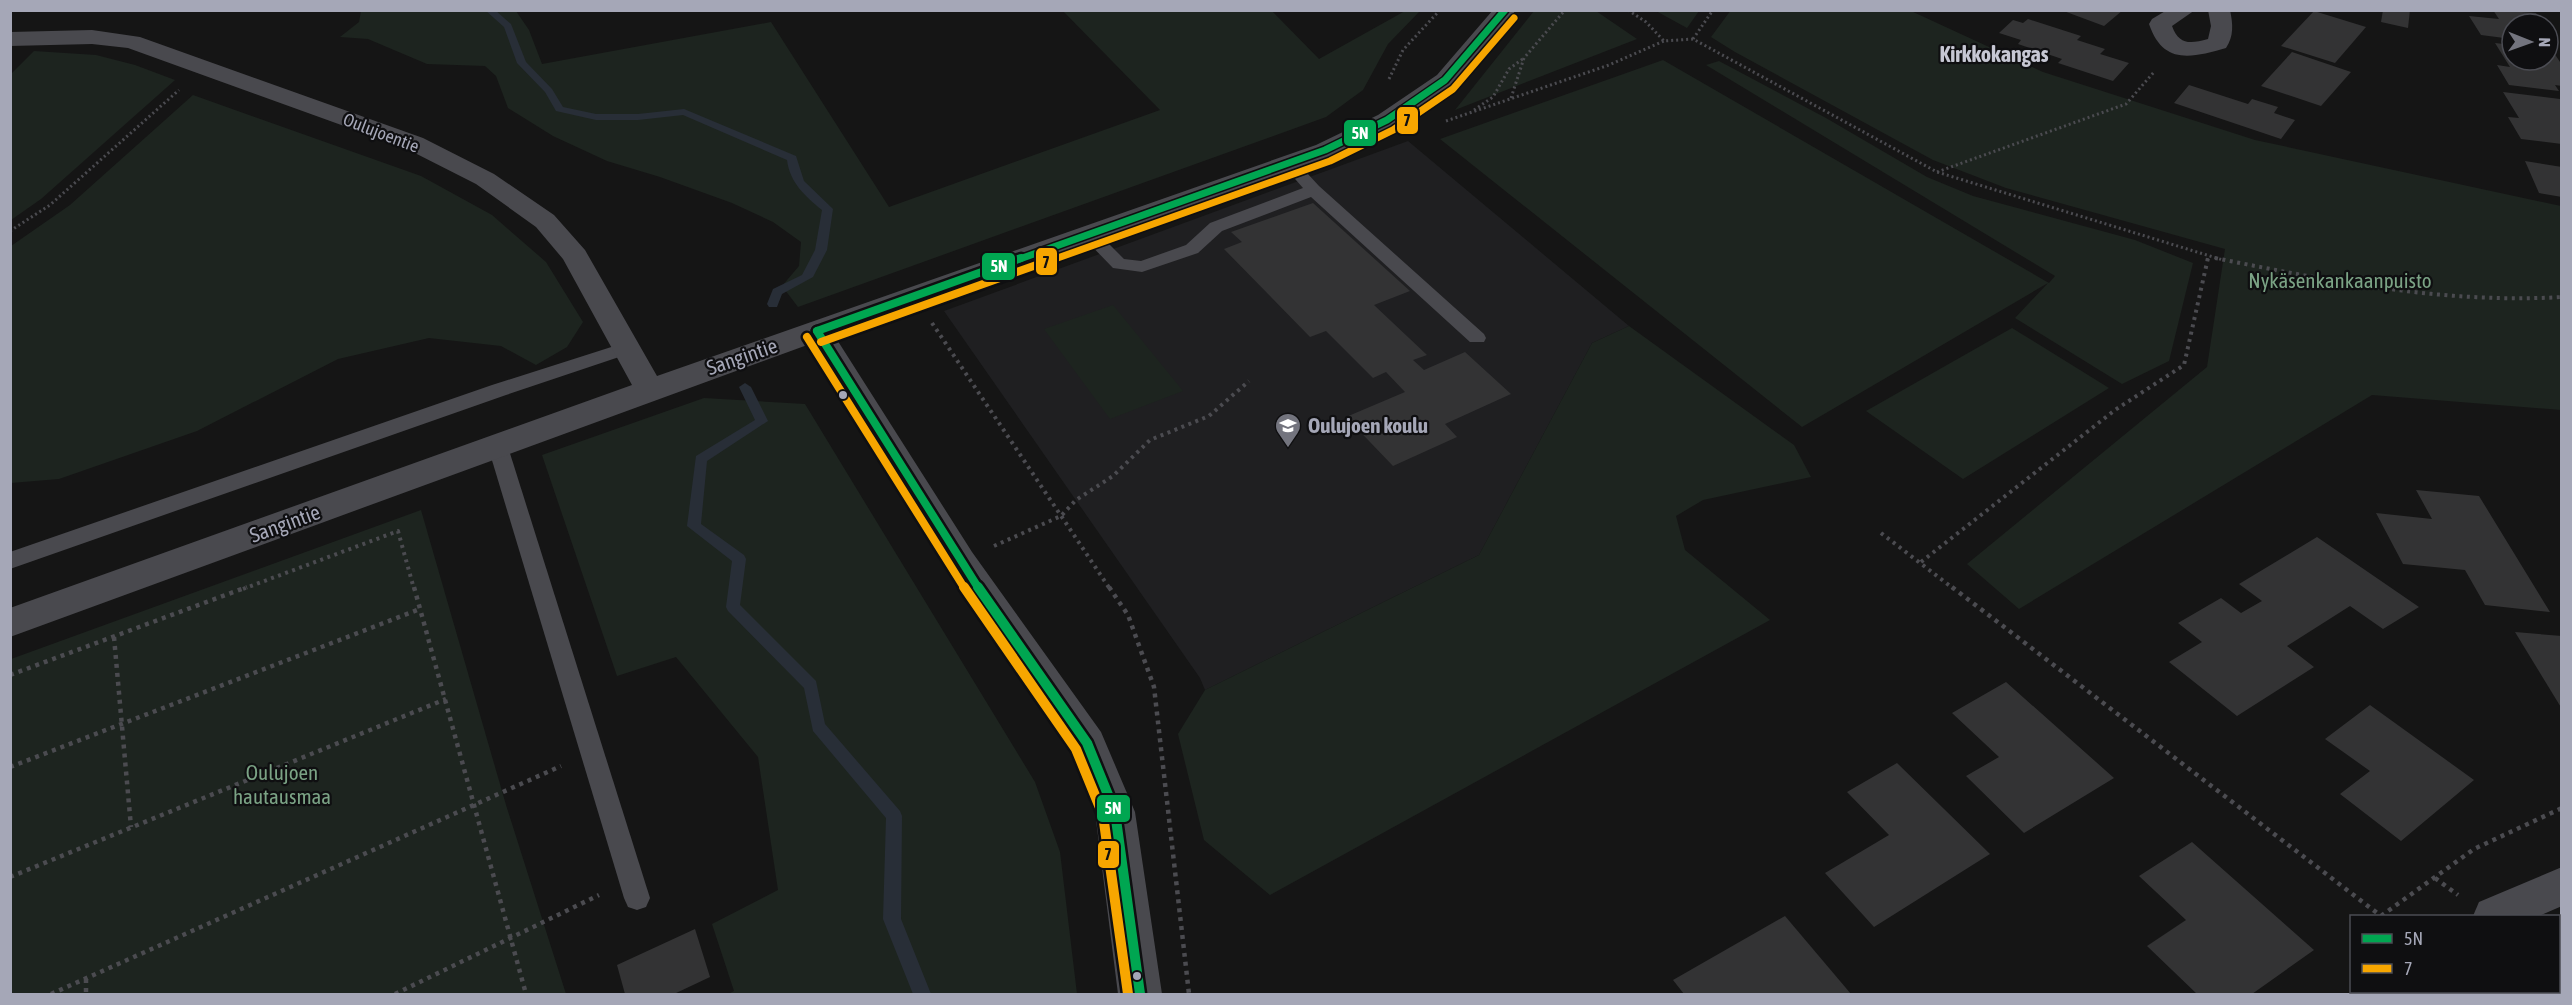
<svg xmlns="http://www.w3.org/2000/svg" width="2572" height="1005" viewBox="0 0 2572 1005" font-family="'Asap Condensed',sans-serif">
<rect width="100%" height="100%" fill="#151515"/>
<path fill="#1f1f21" d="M1408,141L1629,326L1592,343L1479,555L1205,690L1200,678L944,311Z"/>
<g fill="#1d241f">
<path d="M1731,10L1911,11L2043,72L2255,140L2561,206V410L2372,395L2019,609L1967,564L2207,367L2225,249L2006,188L1933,160L1735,52L1711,37Z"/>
<path d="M361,11H516L529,30L542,64L771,22L889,207L1160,110L1063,11H1272L1319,59L1405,11H1420L1388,44L1363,90L1326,117L798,307L782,286L799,266L801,242L773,222L732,203L660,177L607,161L553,136L508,108L496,76L485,66L427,64L368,39L340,37L359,22Z"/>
<path d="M1534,11H1596L1637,39L1455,110Z"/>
<path d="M1656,11H1699L1687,28Z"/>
<path d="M34,51L96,55L135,65L175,80L41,199L11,220V74Z"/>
<path d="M1663,60L2049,283L2055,276L1706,65L1719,61L1826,118L1927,177L1973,196L2135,240L2193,263L2169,361L2122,384L2015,318L2048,283L1802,427L1440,139Z"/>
<path d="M193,95L421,176L492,215L546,262L583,322L567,347L536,365L501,346L429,338L338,359L197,431L59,479L11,483V246L70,205Z"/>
<path d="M1113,305L1183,391L1110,419L1044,329Z"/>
<path d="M1629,326L1794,445L1811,477L1703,500L1676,516L1685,550L1770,620L1270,895L1204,840L1178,734L1205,690L1479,555L1592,343Z"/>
<path d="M2012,328L2109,388L1963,479L1866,411Z"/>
<path d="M704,398L805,404L1035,782L1060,852L1077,994H728L734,991L712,924L778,890L758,757L676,657L617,676L542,455Z"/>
<path d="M421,510L506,805L566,994H11V659Z"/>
</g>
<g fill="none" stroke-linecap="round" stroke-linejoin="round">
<g fill="#282e37" fill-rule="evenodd">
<path d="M485,10H495L511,24L526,62L552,89L563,107L596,114H638L684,109L796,156L804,181L833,209L827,250L813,277L782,294L777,307H769L767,304L773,289L802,275L815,250L822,210C805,196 790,183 787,160L683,115L638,120H596L556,111L545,92L517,63L504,27Z"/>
<path d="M745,383L751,387L768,421L707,461L701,524L744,555L746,559L740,605L816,681L825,724L900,811L902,816L901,919L931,994H913L883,919L886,818L813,731L804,688L728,611L726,607L732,561L687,526L696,456L755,420L739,387Z"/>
</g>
</g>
<g fill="#333334">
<path d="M2061,10H2123L2104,26Z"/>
<path d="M2383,10H2410L2408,28L2381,22Z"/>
<path d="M2493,10L2536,13L2544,24H2512V39L2481,35L2469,16L2499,19Z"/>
<path d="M2314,11L2366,27L2335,63L2281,46Z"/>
<path d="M2028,19L2081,36L2077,40L2105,49L2100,54L2129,63L2113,81L2058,63L2062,59L2018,44L2021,40L1999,33L2013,20L2023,23Z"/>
<path d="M2495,43L2512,45V60H2548V50H2552L2562,65V86L2555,85L2559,91L2509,85L2497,65L2510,67Z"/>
<path d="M2292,52L2351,72L2321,106L2261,86Z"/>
<path d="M2189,85L2248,104L2252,99L2278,107L2274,113L2295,120L2281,139L2174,103Z"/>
<path d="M2503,92L2560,99L2562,144L2521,139L2508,117L2519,118Z"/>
<path d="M2525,161L2562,167V197L2539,193Z"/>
<path d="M1313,203L1410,291L1374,305L1427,355L1413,360L1424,370L1465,352L1511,394L1445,424L1457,437L1393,466L1346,417L1405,392L1386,372L1373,378L1326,331L1310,337L1224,249L1242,242L1231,232Z"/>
<path d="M2416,490L2479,496L2550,612L2485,605L2465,570L2403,564L2376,513L2432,519Z"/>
<path d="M2317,537L2419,607L2383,629L2350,606L2287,646L2314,667L2237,716L2169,662L2202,642L2178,623L2221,598L2241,613L2262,601L2239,584Z"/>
<path d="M2515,632L2562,636V709Z"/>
<path d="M2006,682L2114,778L2024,833L1966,776L1999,757L1952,713Z"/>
<path d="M2370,705L2474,780L2401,841L2340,794L2370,771L2325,739Z"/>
<path d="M1897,763L1990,854L1874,927L1825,873L1889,835L1847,792Z"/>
<path d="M2192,842L2314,950L2252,994H2197L2147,946L2186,920L2139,876Z"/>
<path d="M1785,916L1851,994H1684L1673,980Z"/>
<path d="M695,929L710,977L674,994H625L617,965Z"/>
</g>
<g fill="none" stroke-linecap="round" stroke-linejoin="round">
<g stroke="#4b4b50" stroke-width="3" stroke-dasharray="2 3" stroke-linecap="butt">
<path d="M1628,10L1646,22L1664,41L1693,39L1937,172L2223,260"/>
<path d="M1693,39L1713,10"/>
<path d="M1389,79L1403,50L1440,10"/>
<path d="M1511,98L1524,58L1565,10"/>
<path d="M1474,110L1493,97L1509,69L1524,58"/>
<path d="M1446,121L1609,65L1664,41"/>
<path d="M1937,172L2126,104L2155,71"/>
<path d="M10,231L50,205L179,90"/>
<path d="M2207,260L2208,257"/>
</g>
<g stroke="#4b4b50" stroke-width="4" stroke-dasharray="3 4.5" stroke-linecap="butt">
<path d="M2215,258C2330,281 2444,304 2562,297"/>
<path d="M932,323L1110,589"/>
<path d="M1881,533L1954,589"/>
<path d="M994,546L1061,516L1076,500L1113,476L1150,440L1209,416L1249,381"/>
<path d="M1921,562L2115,410L2184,365L2208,258"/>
<path d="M243,589L398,531L414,589"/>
</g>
<g stroke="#4b4b50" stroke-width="4.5" stroke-dasharray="4 5" stroke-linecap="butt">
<path d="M414,587L526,994"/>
<path d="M1109,587L1128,615L1154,687L1189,994"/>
<path d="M1952,587L2381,916"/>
<path d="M114,637L131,827"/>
<path d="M10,675L247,587"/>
<path d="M10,767L420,609"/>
<path d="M10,877L446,699"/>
<path d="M2435,878L2458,895"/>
<path d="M2381,916L2474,849L2562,808"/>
<path d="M2558,970L2562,972"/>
<path d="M86,979V994"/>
<path d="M2558,991L2562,986"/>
<path d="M51,994L561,766"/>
<path d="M395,994L599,895"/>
</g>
<g fill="#49494e" fill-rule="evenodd">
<path d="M1289,158L1295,160L1319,186L1484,334L1486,338L1484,342H1470L1311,197L1222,231L1198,253L1142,272L1113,268L1080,234L1083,230H1095L1124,259L1141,261L1186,245L1210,223L1303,188L1281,163Z"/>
<path d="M627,342L634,344L636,348L634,352L506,395L10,569V552L492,385Z"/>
<path d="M498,440L505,442L508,447L650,898L646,907L637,910L628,907L624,898L488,447L491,442Z"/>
</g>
<g fill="#49494e" fill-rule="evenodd">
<path d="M1493,10H1516L1453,85L1396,125L1334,155L834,335L972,552L1101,732L1135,812L1162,994H1118L1095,812L1071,750L948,570L810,344L10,637V608L632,385L563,259L536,227L476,184L405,148L128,48L92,44L10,46V32L92,30L140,37L423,138L494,174L554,215L585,250L657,376L1316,145L1378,115L1437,75Z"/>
<path d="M2167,10H2195L2172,26C2179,45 2190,44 2208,39L2211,26L2208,10H2230C2233,24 2234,36 2226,48C2191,58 2163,65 2149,24L2152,19Z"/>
<path d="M2562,867V906L2539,916H2473L2479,902Z"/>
<path d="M2354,992H2401L2400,994H2353Z"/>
<path d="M2457,992H2504L2505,994H2458Z"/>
</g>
<defs>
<path id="bus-1-far2" d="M1017,260L1325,150L1387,120L1445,80L1505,10"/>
<g id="bus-1-far1">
<path d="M817,331L1021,258"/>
<path d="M817,331L979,589"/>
</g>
<path id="bus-1" d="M978,587L1087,743L1115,812L1140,994"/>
<path id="bus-2-far2" d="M1052,260L1330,161L1393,130L1453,89L1514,18"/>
<g id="bus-2-far1">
<path d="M807,337L965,589"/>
<path d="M821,342L1056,258"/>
</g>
<path id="bus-2" d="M964,587L1076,749L1103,815L1128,994"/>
</defs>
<use href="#bus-1-far2" stroke="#0f0f11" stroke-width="10"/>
<use href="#bus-1-far1" stroke="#0f0f11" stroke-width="13"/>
<use href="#bus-1" stroke="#0f0f11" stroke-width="15"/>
<use href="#bus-2-far2" stroke="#0f0f11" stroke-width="10"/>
<use href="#bus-2-far1" stroke="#0f0f11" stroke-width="13"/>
<use href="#bus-2" stroke="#0f0f11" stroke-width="15"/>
<use href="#bus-1-far2" stroke="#00a651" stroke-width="7"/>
<use href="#bus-1-far1" stroke="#00a651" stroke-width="8"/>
<use href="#bus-1" stroke="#00a651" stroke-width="10"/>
<use href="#bus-2-far2" stroke="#f7a600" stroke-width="7"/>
<use href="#bus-2-far1" stroke="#f7a600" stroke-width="8"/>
<use href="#bus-2" stroke="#f7a600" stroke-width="10"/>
</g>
<defs>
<symbol id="school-pin" viewBox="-11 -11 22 30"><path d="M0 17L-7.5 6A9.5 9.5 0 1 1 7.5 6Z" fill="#73747e" stroke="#0f0f11"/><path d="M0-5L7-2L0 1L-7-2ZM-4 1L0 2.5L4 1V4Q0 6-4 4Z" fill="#fff"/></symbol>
</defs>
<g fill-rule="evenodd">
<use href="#school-pin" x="1273" y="411" width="30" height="40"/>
</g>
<g fill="#a5a7b7" stroke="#0f0f11" stroke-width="2">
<circle cx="843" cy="395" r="5"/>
<circle cx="1137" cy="976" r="5"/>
</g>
<g text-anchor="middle" stroke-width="4.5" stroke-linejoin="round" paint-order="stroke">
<g font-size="18" fill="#a5a7b7" stroke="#0f0f11">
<text transform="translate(381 133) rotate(21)" y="6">Oulujoentie</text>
</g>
<g font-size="21" fill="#7ba385" stroke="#0f0f11">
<text x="2340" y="288">Nykäsenkankaanpuisto</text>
<text x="282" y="780">Oulujoen<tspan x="282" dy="24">hautausmaa</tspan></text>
</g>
<g font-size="21" fill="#a5a7b7" stroke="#0f0f11">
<text transform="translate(742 357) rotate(-19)" y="7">Sangintie</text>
<text transform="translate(285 524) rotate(-20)" y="7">Sangintie</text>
</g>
<g font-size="21" font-weight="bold" fill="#a5a7b7" stroke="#0f0f11" text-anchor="start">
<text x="1308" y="433">Oulujoen koulu</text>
</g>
<g font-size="22" font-weight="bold" fill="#c6c7d3" stroke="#0f0f11">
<text x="1994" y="62">Kirkkokangas</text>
</g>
</g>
<g stroke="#0f0f11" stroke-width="2">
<rect x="1396" y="106" width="23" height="29" rx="6" fill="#f7a600"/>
<rect x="1343" y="119" width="34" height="28" rx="6" fill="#00a651"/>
<rect x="1035" y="247" width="23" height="29" rx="6" fill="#f7a600"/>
<rect x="981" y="252" width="35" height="29" rx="6" fill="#00a651"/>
<rect x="1096" y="794" width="35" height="29" rx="6" fill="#00a651"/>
<rect x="1097" y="840" width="23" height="29" rx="6" fill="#f7a600"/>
</g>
<g font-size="16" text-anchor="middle" font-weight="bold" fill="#fff">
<text x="1360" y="139">5N</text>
<text x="999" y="272">5N</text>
<text x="1113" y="814">5N</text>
</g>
<g font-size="16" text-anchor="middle" font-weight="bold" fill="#111">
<text x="1407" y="126">7</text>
<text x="1046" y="268">7</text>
<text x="1108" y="860">7</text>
</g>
<rect width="2572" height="1005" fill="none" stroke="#a5a7b7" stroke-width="24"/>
<rect x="2350" y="915" width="210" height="78" fill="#0f0f11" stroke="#4b4c53" stroke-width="1.5"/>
<rect x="2362" y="934" width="30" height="9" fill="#00a651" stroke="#4b4c53" stroke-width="1.5"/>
<text x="2404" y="945" font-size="18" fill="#a5a7b7">5N</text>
<rect x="2362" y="964" width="30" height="9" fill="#f7a600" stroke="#4b4c53" stroke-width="1.5"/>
<text x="2404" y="975" font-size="18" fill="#a5a7b7">7</text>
<g transform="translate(2530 42) rotate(91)"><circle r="28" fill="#0f0f11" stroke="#4b4c53" stroke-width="1.5"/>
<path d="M0-4.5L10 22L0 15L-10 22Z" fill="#73747e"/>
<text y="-9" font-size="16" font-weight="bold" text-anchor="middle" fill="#a5a7b7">N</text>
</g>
</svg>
